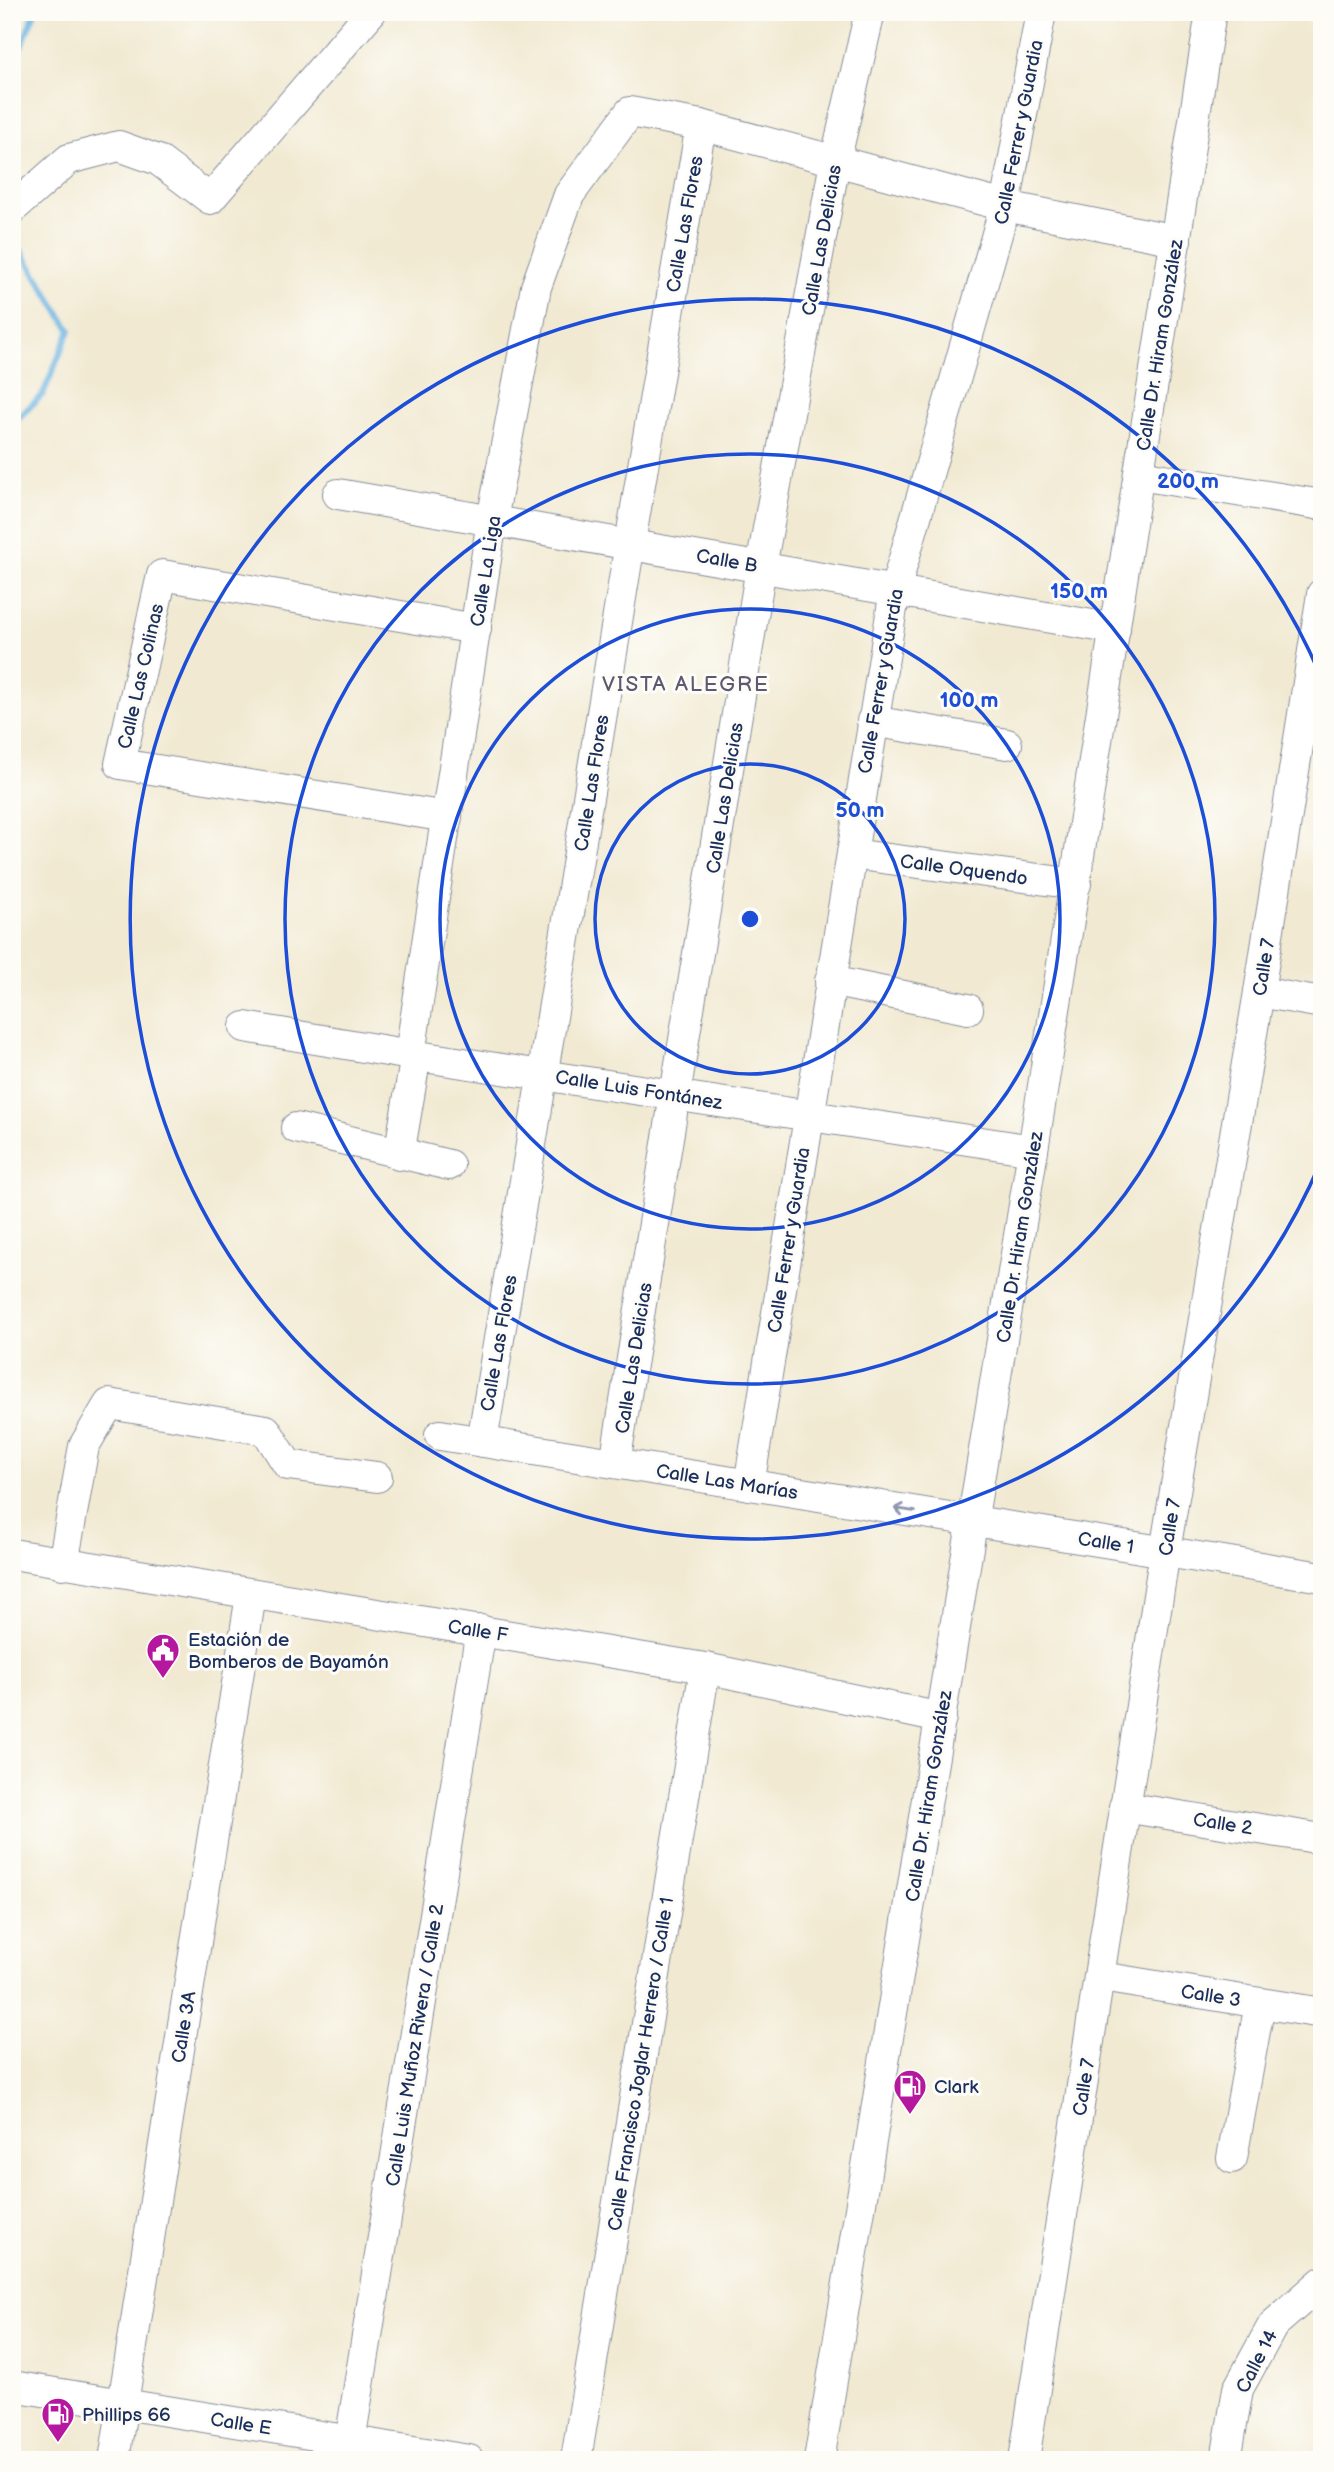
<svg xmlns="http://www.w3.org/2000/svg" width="1334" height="2472" viewBox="0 0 1334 2472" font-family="'Balsamiq Sans',sans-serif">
<rect width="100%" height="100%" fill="#fdfcf7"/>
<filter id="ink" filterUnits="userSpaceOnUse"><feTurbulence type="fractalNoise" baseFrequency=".0143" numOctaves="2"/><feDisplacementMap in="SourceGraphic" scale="14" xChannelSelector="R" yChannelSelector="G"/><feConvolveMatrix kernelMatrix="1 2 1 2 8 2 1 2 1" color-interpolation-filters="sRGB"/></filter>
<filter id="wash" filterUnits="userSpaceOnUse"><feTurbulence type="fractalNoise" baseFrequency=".00686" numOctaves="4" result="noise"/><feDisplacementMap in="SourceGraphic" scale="28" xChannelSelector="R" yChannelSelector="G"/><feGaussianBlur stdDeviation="1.57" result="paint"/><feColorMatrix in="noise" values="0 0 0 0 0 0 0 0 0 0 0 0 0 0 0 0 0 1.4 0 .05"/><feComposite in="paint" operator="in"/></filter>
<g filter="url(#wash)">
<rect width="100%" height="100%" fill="#f1e9d1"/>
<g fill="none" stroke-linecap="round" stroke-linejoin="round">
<g stroke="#69b3e1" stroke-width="6">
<path d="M12,68L35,12"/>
<path d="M12,236L70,330L43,394L12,424"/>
</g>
</g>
</g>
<g filter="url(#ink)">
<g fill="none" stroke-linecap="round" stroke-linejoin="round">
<defs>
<g id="minor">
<path d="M12,209L69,159L119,146L158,160L210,199L371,12"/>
<path d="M1139,475L1322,505"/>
<path d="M338,494L1115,629"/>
<path d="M872,721L1007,744"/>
<path d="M447,817L120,764L162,575L476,629"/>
<path d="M852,854L1076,884"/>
<path d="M830,981L968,1009"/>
<path d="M1259,992L1322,1003"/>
<path d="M245,1027L411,1055L1033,1150"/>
<path d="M410,1054L492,520L536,287L569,195L630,112L701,125L1005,206L1176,240"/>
<path d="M296,1128L449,1165"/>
<path d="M399,1155L416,1055"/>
<path d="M440,1435L1322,1577"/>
<path d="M482,1442L630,543L701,125"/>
<path d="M615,1463L761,567L835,162L870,12"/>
<path d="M749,1485L895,590L1005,206L1041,12"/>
<path d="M12,1554L705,1668L941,1718"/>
<path d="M63,1564L84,1446L109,1404L266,1430L288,1465L377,1477"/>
<path d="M1124,1807L1322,1839"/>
<path d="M1101,1977L1322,2013"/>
<path d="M1232,2158L1260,2003"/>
<path d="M12,2386L469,2460"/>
<path d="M114,2460L251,1595"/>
<path d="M347,2460L481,1630"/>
<path d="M576,2460L705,1668"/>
<path d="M819,2460L1033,1150L1211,12"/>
<path d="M1024,2460L1165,1551L1259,992L1322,594"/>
<path d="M1226,2460L1238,2389L1273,2325L1322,2282"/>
</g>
</defs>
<use href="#minor" stroke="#868c98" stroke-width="32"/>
<use href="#minor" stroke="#fff" stroke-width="30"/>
</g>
<defs><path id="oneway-shaft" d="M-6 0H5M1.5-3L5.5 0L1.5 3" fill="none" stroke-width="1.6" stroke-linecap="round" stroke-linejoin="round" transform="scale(1.75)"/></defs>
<use stroke="#8d97ae" href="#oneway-shaft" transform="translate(905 1510) rotate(-171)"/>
</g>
<g fill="none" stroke="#1d4ed8" stroke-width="3.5">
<circle cx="750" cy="919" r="155"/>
<circle cx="750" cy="919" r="310"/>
<circle cx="750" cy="919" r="465"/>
<path d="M1321 1161A620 620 0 1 1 1321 677"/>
</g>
<defs>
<symbol id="civic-pin" viewBox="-11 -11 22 30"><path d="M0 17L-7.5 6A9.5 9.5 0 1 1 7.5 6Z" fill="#b5179e" stroke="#fdfcf7"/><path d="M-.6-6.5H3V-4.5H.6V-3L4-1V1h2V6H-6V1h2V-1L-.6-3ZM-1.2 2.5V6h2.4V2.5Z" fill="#fff"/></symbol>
<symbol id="fuel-pin" viewBox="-11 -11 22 30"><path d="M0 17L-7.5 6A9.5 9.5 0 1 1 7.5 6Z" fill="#b5179e" stroke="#fdfcf7"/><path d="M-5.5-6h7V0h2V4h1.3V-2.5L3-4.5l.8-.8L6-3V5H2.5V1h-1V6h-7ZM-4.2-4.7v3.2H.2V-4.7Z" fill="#fff"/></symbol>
</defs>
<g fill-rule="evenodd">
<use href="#civic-pin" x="144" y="1631" width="38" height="52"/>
<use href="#fuel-pin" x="891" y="2067" width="38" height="52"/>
<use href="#fuel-pin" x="39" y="2395" width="38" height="52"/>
</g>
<g text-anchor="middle" stroke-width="6" stroke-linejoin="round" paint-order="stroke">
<g font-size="19" fill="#1b2f5e" stroke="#fdfcf7">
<text transform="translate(1018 132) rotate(-79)" y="7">Calle Ferrer y Guardia</text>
<text transform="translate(684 224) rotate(-80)" y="7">Calle Las Flores</text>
<text transform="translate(821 240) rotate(-80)" y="7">Calle Las Delicias</text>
<text transform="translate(1159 345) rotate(-81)" y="7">Calle Dr. Hiram González</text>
<text transform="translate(727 560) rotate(10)" y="7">Calle B</text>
<text transform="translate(485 571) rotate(-81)" y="7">Calle La Liga</text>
<text transform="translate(140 676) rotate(-77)" y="7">Calle Las Colinas</text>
<text transform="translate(880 681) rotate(-80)" y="7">Calle Ferrer y Guardia</text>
<text transform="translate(591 783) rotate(-81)" y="7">Calle Las Flores</text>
<text transform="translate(724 798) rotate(-81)" y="7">Calle Las Delicias</text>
<text transform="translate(964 869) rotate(8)" y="7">Calle Oquendo</text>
<text transform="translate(1263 967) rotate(-81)" y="7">Calle 7</text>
<text transform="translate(639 1089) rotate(9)" y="7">Calle Luis Fontánez</text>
<text transform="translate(1019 1237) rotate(-81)" y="7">Calle Dr. Hiram González</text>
<text transform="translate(788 1240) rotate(-81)" y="7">Calle Ferrer y Guardia</text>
<text transform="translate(498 1343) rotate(-80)" y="7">Calle Las Flores</text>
<text transform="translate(633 1358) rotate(-81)" y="7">Calle Las Delicias</text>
<text transform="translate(727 1481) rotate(9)" y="7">Calle Las Marías</text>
<text transform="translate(1169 1527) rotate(-81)" y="7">Calle 7</text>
<text transform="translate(1106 1542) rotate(9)" y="7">Calle 1</text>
<text transform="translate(478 1630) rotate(9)" y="7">Calle F</text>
<text transform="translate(928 1796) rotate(-81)" y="7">Calle Dr. Hiram González</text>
<text transform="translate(1223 1823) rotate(9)" y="7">Calle 2</text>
<text transform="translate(1211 1995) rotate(9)" y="7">Calle 3</text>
<text transform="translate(183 2027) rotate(-81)" y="7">Calle 3A</text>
<text transform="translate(414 2045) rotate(-81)" y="7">Calle Luis Muñoz Rivera / Calle 2</text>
<text transform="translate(640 2064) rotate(-81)" y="7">Calle Francisco Joglar Herrero / Calle 1</text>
<text transform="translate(1083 2087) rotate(-81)" y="7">Calle 7</text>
<text transform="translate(1256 2361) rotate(-63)" y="7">Calle 14</text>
<text transform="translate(241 2423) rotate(9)" y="7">Calle E</text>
</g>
<g font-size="19" fill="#1b2f5e" stroke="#fdfcf7" text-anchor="start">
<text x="188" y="1646">Estación de<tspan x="188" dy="22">Bomberos de Bayamón</tspan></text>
<text x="934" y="2093">Clark</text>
<text x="82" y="2421">Phillips 66</text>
</g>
<g font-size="21" letter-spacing="2" fill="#5d5972" stroke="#fdfcf7">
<text x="686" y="691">VISTA ALEGRE</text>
</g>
</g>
<circle cx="750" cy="919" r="10" fill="#1d4ed8" stroke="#fdfcf7" stroke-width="3.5"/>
<g font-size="21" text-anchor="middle" font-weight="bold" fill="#1d4ed8" stroke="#fdfcf7" stroke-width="6" stroke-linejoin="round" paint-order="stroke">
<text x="1188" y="488">200 m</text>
<text x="1079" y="598">150 m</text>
<text x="969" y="707">100 m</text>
<text x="860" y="817">50 m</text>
</g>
<rect width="1334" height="2472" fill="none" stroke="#fdfcf7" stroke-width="42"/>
</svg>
